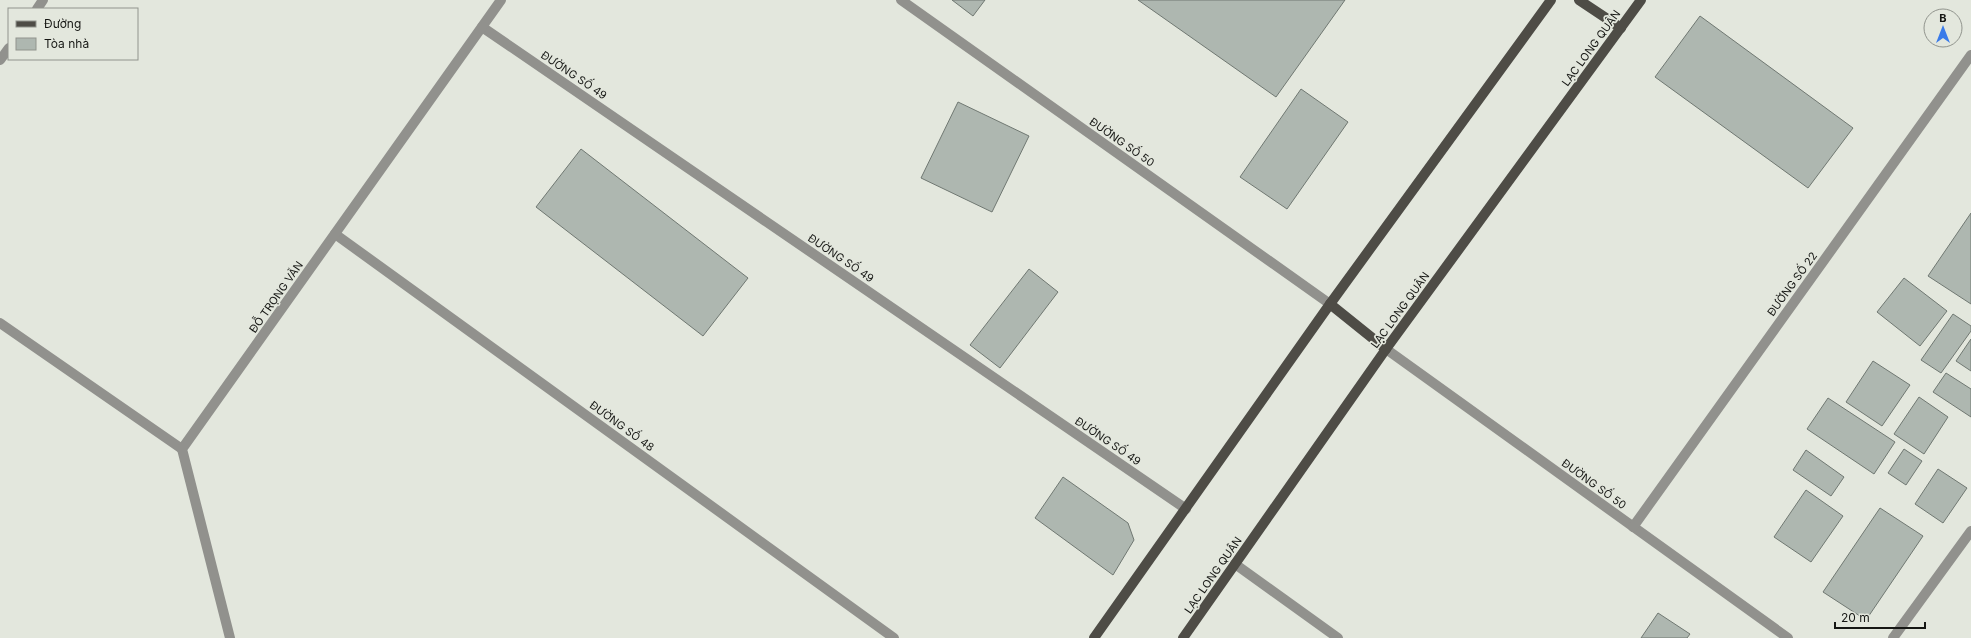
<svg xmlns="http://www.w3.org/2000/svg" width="1971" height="638" viewBox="0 0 1971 638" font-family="Inter,sans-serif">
<rect width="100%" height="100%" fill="#e3e7dd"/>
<g fill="#aeb7b0" stroke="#707872">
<path d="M952,0H985L973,16Z"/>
<path d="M1138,0H1345L1276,97Z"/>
<path d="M1700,16L1853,128L1808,188L1655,77Z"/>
<path d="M1301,89L1348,122L1287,209L1240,177Z"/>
<path d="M958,102L1029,136L992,212L921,178Z"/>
<path d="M581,149L748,278L703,336L536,207Z"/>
<path d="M1971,213V304L1928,276Z"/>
<path d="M1029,269L1058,292L1000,368L970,345Z"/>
<path d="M1904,278L1947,311L1920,346L1877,312Z"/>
<path d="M1953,314L1971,326V331L1941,373L1921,360Z"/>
<path d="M1971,339V371L1956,361Z"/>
<path d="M1873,361L1910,385L1882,426L1846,402Z"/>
<path d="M1946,373L1971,389V417L1933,392Z"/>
<path d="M1919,397L1948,417L1924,454L1894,434Z"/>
<path d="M1828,398L1895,442L1874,474L1807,429Z"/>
<path d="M1904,449L1922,461L1906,485L1888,473Z"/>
<path d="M1806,450L1844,477L1831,496L1793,470Z"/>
<path d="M1938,469L1967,488L1943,523L1915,504Z"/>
<path d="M1063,477L1128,523L1134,540L1113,575L1035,518Z"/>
<path d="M1806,490L1843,516L1811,562L1774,537Z"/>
<path d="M1880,508L1923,536L1866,620L1823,592Z"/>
<path d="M1658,613L1690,634L1687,638H1641Z"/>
</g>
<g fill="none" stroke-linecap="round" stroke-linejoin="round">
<g stroke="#91918d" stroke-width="10">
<path d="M901,0L1330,304"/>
<path d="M37,9L43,0"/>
<path d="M482,27L1186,509"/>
<path d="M0,60L9,48"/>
<path d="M335,234L894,638"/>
<path d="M0,323L182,449"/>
<path d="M1386,349L1788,638"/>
<path d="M1633,527L1971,55"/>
<path d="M1235,564L1338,638"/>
<path d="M230,638L182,449L501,0"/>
<path d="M1893,638L1971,531"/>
</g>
<g stroke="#4e4c46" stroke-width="10">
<path d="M1579,0L1621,28"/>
<path d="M1330,304L1386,349"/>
<path d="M1094,638L1330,304L1551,0"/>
<path d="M1183,638L1386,349L1641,0"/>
</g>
</g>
<g text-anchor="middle" stroke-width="3.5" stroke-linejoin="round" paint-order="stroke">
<g font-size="11" fill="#161714" stroke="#e3e7dd">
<text transform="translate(1591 48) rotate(-54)" y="4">LẠC LONG QUÂN</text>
<text transform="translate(574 75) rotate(34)" y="4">ĐƯỜNG SỐ 49</text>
<text transform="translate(1122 142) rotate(35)" y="4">ĐƯỜNG SỐ 50</text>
<text transform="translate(841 258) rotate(34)" y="4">ĐƯỜNG SỐ 49</text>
<text transform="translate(1792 284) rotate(-54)" y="4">ĐƯỜNG SỐ 22</text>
<text transform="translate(276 297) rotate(-55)" y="4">ĐỖ TRỌNG VĂN</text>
<text transform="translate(1400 310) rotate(-54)" y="4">LẠC LONG QUÂN</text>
<text transform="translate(622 426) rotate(36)" y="4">ĐƯỜNG SỐ 48</text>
<text transform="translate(1108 441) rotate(34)" y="4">ĐƯỜNG SỐ 49</text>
<text transform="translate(1594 484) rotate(36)" y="4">ĐƯỜNG SỐ 50</text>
<text transform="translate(1213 575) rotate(-55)" y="4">LẠC LONG QUÂN</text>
</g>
</g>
<rect x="8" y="8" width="130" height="52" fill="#e3e7dd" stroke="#91948d"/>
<rect x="16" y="21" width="20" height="6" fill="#4e4c46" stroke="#91948d"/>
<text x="44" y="28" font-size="12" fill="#161714">Đường</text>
<rect x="16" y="38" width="20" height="12" fill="#aeb7b0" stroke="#91948d"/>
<text x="44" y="48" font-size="12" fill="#161714">Tòa nhà</text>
<g transform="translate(1943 28)"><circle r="19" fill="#e3e7dd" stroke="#91948d"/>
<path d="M0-3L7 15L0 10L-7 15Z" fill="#3a7be9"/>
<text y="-6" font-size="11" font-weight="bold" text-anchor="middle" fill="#161714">B</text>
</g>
<path d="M1835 622v6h90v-6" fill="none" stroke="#161714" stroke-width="2"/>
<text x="1841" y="622" font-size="12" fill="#161714" stroke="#e3e7dd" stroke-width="3" paint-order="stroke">20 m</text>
</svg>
